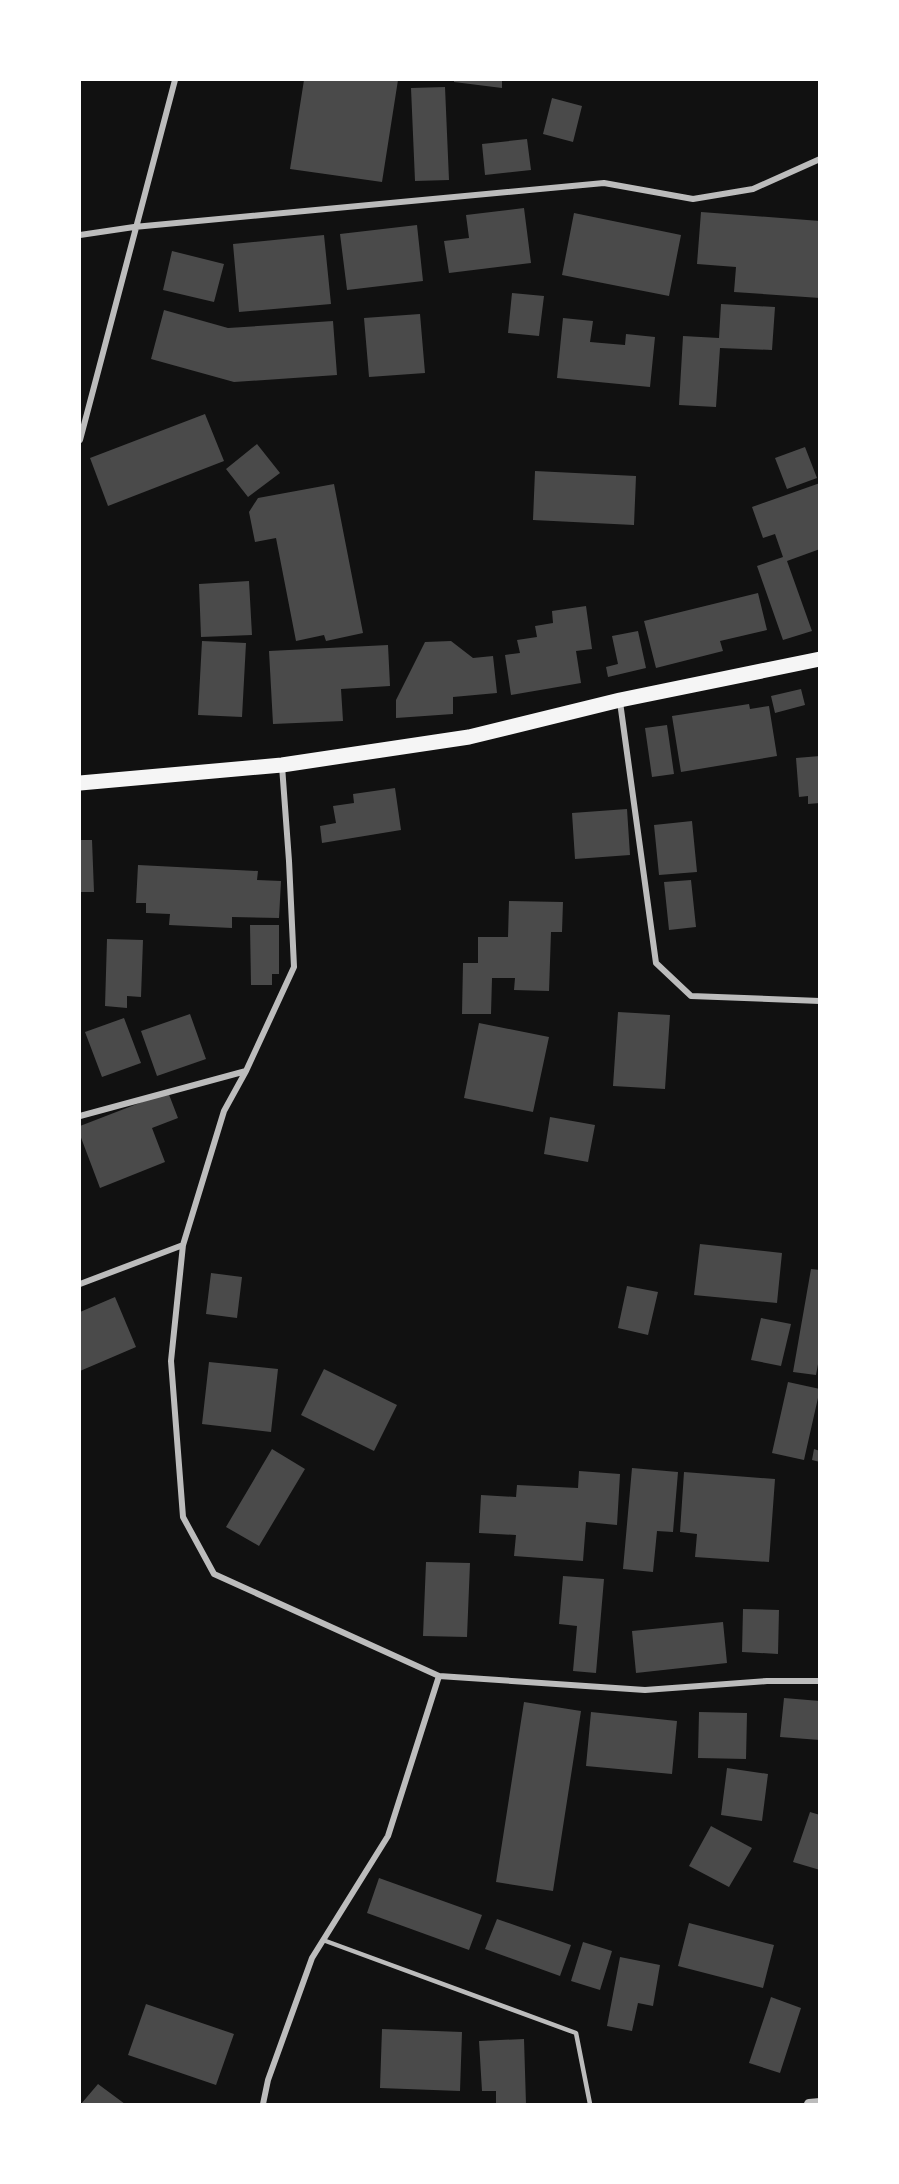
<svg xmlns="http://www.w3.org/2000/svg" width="899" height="2184" font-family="Rubik,sans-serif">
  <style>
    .building { fill: #4a4a4a }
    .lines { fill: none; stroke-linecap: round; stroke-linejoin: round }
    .service { stroke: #bcbcbc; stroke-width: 4.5 }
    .minor { stroke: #bcbcbc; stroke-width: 6 }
    .tertiary { stroke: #bcbcbc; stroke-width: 10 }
    .primary { stroke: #f5f5f5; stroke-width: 15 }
  </style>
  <rect width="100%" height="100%" fill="#111"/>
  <path class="building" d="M 304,80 L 398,80 L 382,182 L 290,169 Z
    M 454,80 L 502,80 L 502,88 L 454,82 Z
    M 445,87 L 449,180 L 415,181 L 411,88 Z
    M 552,98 L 582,106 L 573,142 L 543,134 Z
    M 527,139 L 531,170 L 485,175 L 482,144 Z
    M 524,208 L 531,263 L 449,273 L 444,241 L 469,238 L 466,215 Z
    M 701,212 L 820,221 L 820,298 L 734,292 L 736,267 L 697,264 Z
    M 574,213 L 681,235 L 669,296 L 562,275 Z
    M 417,225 L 423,281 L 347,290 L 340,234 Z
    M 324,235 L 331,304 L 239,312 L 233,244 Z
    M 172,251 L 224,264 L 214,302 L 163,290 Z
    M 512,293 L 544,296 L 539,336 L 508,333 Z
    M 721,304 L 775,307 L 772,350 L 720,348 L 716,407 L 679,405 L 683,336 L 719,338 Z
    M 164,310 L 228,328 L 333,321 L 337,375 L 234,382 L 151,359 Z
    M 420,314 L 425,373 L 369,377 L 364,318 Z
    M 563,318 L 593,321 L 590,342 L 625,345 L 626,334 L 655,337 L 650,387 L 557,378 Z
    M 205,414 L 224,461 L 108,506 L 90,458 Z
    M 257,444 L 280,473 L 248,497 L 226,469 Z
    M 805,447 L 817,478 L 787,489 L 775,458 Z
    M 535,471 L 636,476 L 634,525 L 533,520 Z
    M 820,483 L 820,549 L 787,561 L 812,631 L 783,640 L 757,566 L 783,557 L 775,534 L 763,538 L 752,507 Z
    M 334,484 L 363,633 L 326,641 L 324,635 L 296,641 L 276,538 L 255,542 L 249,512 L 258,498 Z
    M 249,581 L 252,635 L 201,637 L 199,584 Z
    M 758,593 L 767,630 L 720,641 L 723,651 L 656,668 L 644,621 Z
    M 586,606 L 592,649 L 576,651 L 581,683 L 511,695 L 505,655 L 520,653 L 517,640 L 537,637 L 535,626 L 553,623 L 552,611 Z
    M 638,631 L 646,668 L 608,677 L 606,667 L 618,664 L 612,636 Z
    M 202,641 L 246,643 L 242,717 L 198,715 Z
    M 451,641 L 473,658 L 493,656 L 497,693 L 453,697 L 453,714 L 396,718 L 396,700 L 425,642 Z
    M 388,645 L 390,686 L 341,689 L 343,721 L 273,724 L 269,651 Z
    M 801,689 L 805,705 L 775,713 L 771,696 Z
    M 749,704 L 750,709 L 769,706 L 777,756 L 681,772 L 672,716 Z
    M 667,725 L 674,774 L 652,777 L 645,728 Z
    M 820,756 L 820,803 L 808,804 L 808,796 L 799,797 L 796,758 Z
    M 395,788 L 401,830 L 322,843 L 320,826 L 336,823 L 333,806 L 354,803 L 353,794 Z
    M 627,809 L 630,855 L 575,859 L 572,813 Z
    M 692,821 L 697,872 L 659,875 L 654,825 Z
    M 80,840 L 92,840 L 94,892 L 80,892 Z
    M 138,865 L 258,871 L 257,880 L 281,881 L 279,918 L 232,917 L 232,928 L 169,925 L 170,914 L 146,913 L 146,903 L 136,903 Z
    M 691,880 L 696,927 L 669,930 L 664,882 Z
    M 509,901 L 563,902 L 562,932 L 551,932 L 549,991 L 514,990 L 515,978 L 492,978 L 491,1014 L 462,1014 L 463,963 L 478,963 L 478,937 L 508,937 Z
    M 250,925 L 279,925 L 279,974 L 272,974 L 272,985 L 251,985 Z
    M 107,939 L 143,940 L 141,997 L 127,996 L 127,1008 L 105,1006 Z
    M 618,1012 L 670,1015 L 665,1089 L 613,1086 Z
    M 190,1014 L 206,1059 L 157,1076 L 141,1031 Z
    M 124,1018 L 141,1063 L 102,1077 L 85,1032 Z
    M 479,1023 L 549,1037 L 533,1112 L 464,1098 Z
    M 168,1092 L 178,1118 L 152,1128 L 165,1162 L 100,1188 L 80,1135 L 80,1126 Z
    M 550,1117 L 595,1125 L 588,1162 L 544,1154 Z
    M 700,1244 L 782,1253 L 777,1303 L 694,1295 Z
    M 811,1269 L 820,1270 L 820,1353 L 816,1375 L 793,1372 Z
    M 211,1273 L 242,1277 L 237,1318 L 206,1314 Z
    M 627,1286 L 658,1292 L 648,1335 L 618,1328 Z
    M 115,1297 L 136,1347 L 80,1371 L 80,1312 Z
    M 761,1318 L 791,1324 L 781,1366 L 751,1360 Z
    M 209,1362 L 278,1369 L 271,1432 L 202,1424 Z
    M 324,1369 L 397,1405 L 374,1451 L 301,1415 Z
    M 788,1382 L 820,1389 L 804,1460 L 772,1453 Z
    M 272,1449 L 305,1469 L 259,1546 L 226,1527 Z
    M 814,1449 L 820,1451 L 820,1462 L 812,1460 Z
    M 632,1468 L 678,1472 L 673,1532 L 657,1531 L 653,1572 L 623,1569 Z
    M 579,1471 L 620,1474 L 617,1525 L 586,1522 L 583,1561 L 514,1556 L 516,1535 L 479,1533 L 481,1495 L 516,1497 L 517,1485 L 578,1488 Z
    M 684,1472 L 775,1479 L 769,1562 L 695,1557 L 697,1534 L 680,1532 Z
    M 426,1562 L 470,1563 L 467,1637 L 423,1636 Z
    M 563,1576 L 604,1579 L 596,1673 L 573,1671 L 577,1626 L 559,1624 Z
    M 743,1609 L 779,1610 L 778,1654 L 742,1652 Z
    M 723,1622 L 727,1663 L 636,1673 L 632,1631 Z
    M 784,1698 L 820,1701 L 820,1740 L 780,1737 Z
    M 524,1702 L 581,1711 L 553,1891 L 496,1882 Z
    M 591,1712 L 677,1721 L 672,1774 L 586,1766 Z
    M 699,1712 L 747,1713 L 746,1759 L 698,1758 Z
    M 727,1768 L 768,1774 L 762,1821 L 721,1815 Z
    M 810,1812 L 820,1815 L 820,1870 L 793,1862 Z
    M 711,1826 L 752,1848 L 729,1887 L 689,1866 Z
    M 379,1878 L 482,1915 L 469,1950 L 367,1913 Z
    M 497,1919 L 571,1945 L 560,1976 L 485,1949 Z
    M 689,1923 L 774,1945 L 763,1988 L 678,1966 Z
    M 583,1942 L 612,1951 L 600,1990 L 571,1981 Z
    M 620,1957 L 660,1965 L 653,2006 L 638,2003 L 632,2031 L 607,2026 Z
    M 771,1997 L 801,2008 L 780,2073 L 749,2063 Z
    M 146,2004 L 234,2034 L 216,2085 L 128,2055 Z
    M 382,2029 L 462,2032 L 460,2091 L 380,2088 Z
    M 524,2039 L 526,2104 L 496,2104 L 496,2091 L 482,2091 L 479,2041 Z
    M 98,2084 L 125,2104 L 81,2104 Z"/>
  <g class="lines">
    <path class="service" d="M 323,1940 L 576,2033 L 590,2104"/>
    <path class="minor" d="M 80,235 L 134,227 L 604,183 L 693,199 L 753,189 L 820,159
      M 80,440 L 175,80
      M 620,702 L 656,963 L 691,996 L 820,1001
      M 282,766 L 289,861 L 294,967 L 246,1071 L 224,1111 L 183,1245 L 171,1361 L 183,1517 L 214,1574 L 439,1676 L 645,1690 L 767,1681 L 820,1681
      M 80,1116 L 246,1071
      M 80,1284 L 183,1245
      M 263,2104 L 268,2080 L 312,1958 L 388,1836 L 439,1676"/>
    <path class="tertiary" d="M 809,2104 L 820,2103"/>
    <path class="primary" d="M 80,783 L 282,765 L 469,737 L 620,700 L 820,659"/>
  </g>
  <rect width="899" height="2184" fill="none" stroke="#ffffff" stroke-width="162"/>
</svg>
